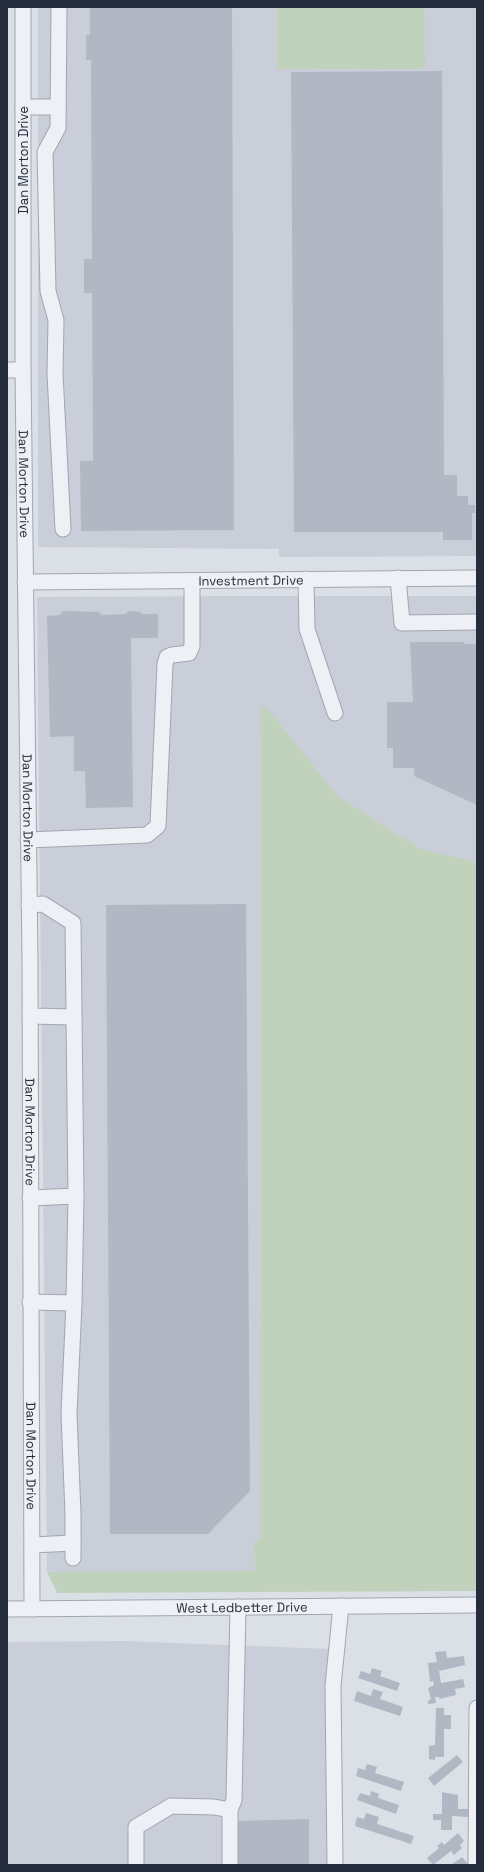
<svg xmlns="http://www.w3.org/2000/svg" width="484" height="1872" font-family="'Space Grotesk',sans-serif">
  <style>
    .built { fill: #c9ced8 }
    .green { fill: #c0d1bc }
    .building { fill: #b2b8c3 }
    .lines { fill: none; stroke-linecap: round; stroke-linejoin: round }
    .minor-casing { stroke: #a1a6b0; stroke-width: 17 }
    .minor { stroke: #eef0f5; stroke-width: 15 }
    .labels { text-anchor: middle; stroke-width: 3; stroke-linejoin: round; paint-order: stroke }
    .street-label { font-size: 13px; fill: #252d3d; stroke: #eaeef4 }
  </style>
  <rect width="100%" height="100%" fill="#dbdfe6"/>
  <path class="built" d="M 38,7 L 477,7 L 477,556 L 279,557 L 279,549 L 38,547 Z
    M 243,596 L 477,596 L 477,862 L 421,849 L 339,797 L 278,721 L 261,705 L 260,1542 L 254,1542 L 255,1572 L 47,1572 L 37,597 Z
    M 124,1641 L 328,1649 L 327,1865 L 7,1865 L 7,1642 Z"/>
  <path class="green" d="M 277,7 L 424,7 L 425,69 L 277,69 Z
    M 261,704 L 278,721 L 339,797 L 421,849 L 477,862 L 477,1591 L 57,1593 L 47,1572 L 255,1571 L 254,1542 L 260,1541 Z"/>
  <path class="building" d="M 90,7 L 232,7 L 234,530 L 81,531 L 80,461 L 93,461 L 92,293 L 84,293 L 84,259 L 92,259 L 91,60 L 86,60 L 86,35 L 90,35 Z
    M 442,71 L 444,475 L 457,475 L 457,496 L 468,496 L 468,505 L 475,505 L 475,513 L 472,513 L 472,540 L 443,540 L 443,532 L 294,532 L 291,72 Z
    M 63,611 L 99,612 L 102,615 L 126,614 L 128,611 L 140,612 L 143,614 L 158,614 L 158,638 L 131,638 L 133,807 L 86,808 L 85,771 L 74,771 L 74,736 L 50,737 L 47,616 L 60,615 Z
    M 410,642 L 464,642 L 464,644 L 477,644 L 477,805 L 414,776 L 414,768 L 393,768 L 393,748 L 387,748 L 387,702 L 413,702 Z
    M 246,904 L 250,1491 L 208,1534 L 110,1534 L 106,905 Z
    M 446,1651 L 447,1658 L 464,1656 L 465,1665 L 439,1671 L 441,1683 L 463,1679 L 465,1687 L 455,1689 L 456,1695 L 439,1699 L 439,1697 L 435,1697 L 436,1703 L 428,1704 L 428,1701 L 431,1699 L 428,1688 L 434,1685 L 433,1681 L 430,1682 L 428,1663 L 437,1662 L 435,1652 Z
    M 372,1668 L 382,1671 L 380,1676 L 400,1683 L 397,1691 L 358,1678 L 361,1671 L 370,1674 Z
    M 373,1689 L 383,1692 L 380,1699 L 403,1707 L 400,1716 L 354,1701 L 357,1691 L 371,1696 Z
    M 436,1708 L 444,1708 L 444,1715 L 451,1715 L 451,1729 L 444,1729 L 444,1757 L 435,1757 L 435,1760 L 429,1759 L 429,1746 L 435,1745 Z
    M 457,1755 L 463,1762 L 434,1786 L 428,1778 Z
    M 367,1764 L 377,1767 L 375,1773 L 404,1782 L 401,1791 L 356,1776 L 358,1768 L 365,1770 Z
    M 371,1791 L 379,1794 L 378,1798 L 399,1805 L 396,1814 L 357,1800 L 360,1793 L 370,1796 Z
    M 442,1792 L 458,1795 L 458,1809 L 468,1809 L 468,1817 L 452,1816 L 452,1830 L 441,1830 L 441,1820 L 433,1820 L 433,1814 L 442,1814 Z
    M 366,1813 L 379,1817 L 377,1824 L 414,1836 L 411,1844 L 355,1826 L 357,1817 L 364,1819 Z
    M 309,1819 L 309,1865 L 236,1865 L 236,1821 Z
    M 458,1833 L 464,1841 L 460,1845 L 462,1848 L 454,1855 L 451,1851 L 433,1865 L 427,1858 L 439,1848 L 437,1846 L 442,1842 L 444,1845 Z
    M 462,1857 L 469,1865 L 451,1865 Z"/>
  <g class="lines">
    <defs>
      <g id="minor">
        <path id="s1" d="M 23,7 L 23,370 L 30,961 L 32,1609"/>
        <path d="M 59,7 L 58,128 L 45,152 L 48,291 L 56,320 L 55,374 L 63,529"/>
        <path d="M 23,107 L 58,107"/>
        <path d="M 7,370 L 23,370"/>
        <path d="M 398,578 L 402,623 L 477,622"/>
        <path d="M 306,579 L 307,629 L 335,713"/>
        <path id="s2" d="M 25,582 L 477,578"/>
        <path d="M 28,840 L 147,835 L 158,826 L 165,664 L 167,657 L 172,655 L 189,653 L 192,646 L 192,581"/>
        <path d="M 29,905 L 43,904 L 73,923 L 76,1196 L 30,1198"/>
        <path d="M 30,1016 L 74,1017"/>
        <path d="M 30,1302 L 74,1303 L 76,1196"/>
        <path d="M 32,1545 L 73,1543"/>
        <path d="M 73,1558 L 73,1514 L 69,1414 L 74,1303"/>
        <path id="s3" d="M 7,1609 L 477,1605"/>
        <path d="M 136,1865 L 136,1827 L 171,1806 L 214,1807 L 230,1810"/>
        <path d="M 230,1865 L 230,1810 L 234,1800 L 238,1607"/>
        <path d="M 335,1865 L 333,1686 L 341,1606"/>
        <path d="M 476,1865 L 477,1708"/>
      </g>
    </defs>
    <use href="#minor" class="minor-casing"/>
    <use href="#minor" class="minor"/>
  </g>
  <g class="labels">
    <g class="street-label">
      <text transform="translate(23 160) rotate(-90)" y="5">Dan Morton Drive</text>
      <text dy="5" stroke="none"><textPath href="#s1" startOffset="477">Dan Morton Drive</textPath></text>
      <text dy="5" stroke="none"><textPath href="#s2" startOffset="226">Investment Drive</textPath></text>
      <text dy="5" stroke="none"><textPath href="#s1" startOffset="801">Dan Morton Drive</textPath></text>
      <text dy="5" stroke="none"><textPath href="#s1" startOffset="1125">Dan Morton Drive</textPath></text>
      <text dy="5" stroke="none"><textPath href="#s1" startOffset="1449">Dan Morton Drive</textPath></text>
      <text dy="5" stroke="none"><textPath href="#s3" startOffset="235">West Ledbetter Drive</textPath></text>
    </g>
  </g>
  <rect width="484" height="1872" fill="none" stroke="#252d3d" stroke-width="16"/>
</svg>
